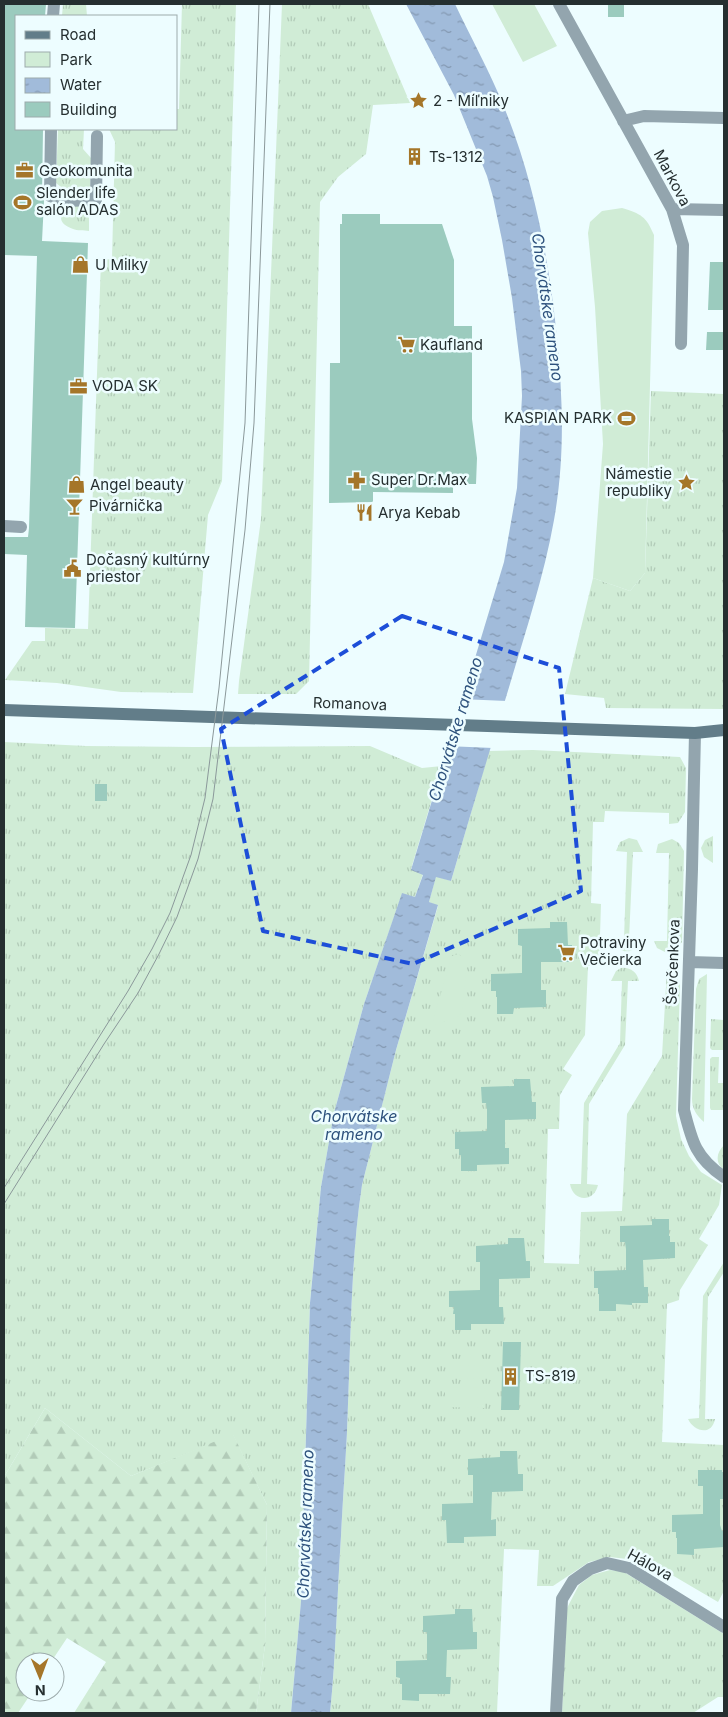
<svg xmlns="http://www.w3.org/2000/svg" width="728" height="1717" font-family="Inter,sans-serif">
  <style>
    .grass { fill: url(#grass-tufts) }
    .forest { fill: url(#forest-firs) }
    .green { fill: #d0ecd6 }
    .water { fill: url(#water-ripples) }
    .pier { fill: #edfdff }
    .building { fill: #9bcbbe }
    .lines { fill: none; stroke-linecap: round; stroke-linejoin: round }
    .street { stroke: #93a5ae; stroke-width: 12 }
    .secondary { stroke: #627d89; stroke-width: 12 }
    .tram { stroke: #8b989a; stroke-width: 1 }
    .marked { fill: none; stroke: #1d4ed8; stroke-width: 4; stroke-dasharray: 10 6; stroke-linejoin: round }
    .labels { text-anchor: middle; stroke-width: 5; stroke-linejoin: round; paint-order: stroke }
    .poi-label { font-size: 15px; fill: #252f30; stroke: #edfdff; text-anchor: start }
    .street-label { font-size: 15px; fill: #252f30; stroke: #edfdff }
    .water-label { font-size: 16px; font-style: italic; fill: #2e527d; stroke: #edfdff }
  </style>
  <defs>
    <pattern id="grass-tufts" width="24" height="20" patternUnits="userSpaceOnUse" patternTransform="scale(1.25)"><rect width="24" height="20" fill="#d0ecd6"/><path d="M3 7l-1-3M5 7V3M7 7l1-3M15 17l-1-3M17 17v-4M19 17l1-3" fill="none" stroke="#b2cbb8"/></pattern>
    <pattern id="forest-firs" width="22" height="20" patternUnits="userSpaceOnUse" patternTransform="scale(1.25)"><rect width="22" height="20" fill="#d0ecd6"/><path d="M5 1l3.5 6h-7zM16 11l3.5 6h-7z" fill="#b2cbb8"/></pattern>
    <pattern id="water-ripples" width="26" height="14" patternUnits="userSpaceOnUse" patternTransform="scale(1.25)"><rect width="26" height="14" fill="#a1bbda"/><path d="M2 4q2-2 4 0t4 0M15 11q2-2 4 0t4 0" fill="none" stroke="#8398b1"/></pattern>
  </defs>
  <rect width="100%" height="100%" fill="#edfdff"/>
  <path class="grass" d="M 63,4 L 86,4 L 87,16 L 62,16 Z
    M 182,4 L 236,4 L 222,481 L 208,515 L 193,693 L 121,692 L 57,683 L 5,680 L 32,641 L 45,641 L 45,628 L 88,629 L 101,260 L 112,259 L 115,142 L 109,129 L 176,129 L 176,109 L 179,109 Z
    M 282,4 L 368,4 L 410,103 L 373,105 L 366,154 L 338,177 L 320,202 L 309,681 L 296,694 L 238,694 L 239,681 L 261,519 Z
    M 58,129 L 84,129 L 83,149 L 91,158 L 90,189 L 86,193 L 66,191 L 56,183 Z
    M 75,206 L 89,206 L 89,231 C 84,230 77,231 73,229 C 54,222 60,211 75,206 Z
    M 651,391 L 724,394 L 723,709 L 606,708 L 604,698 L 565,694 L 593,578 L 630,591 L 645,573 Z
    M 4,742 L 86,746 L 194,747 L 370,746 L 422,768 L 442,766 L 411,869 L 423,874 L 415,897 L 402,894 L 364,1004 L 334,1113 L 321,1187 L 310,1302 L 301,1601 L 291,1713 L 256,1713 L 265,1645 L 267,1505 L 233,1435 L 131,1476 L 45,1408 L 4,1477 Z
    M 533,750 L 680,757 L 686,768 L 685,812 L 678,823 L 669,824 L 669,813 L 605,811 L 604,822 L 593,822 L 591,903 L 601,904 L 599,966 L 588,966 L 585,1035 L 563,1069 L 572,1075 L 560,1095 L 559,1129 L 548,1129 L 544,1263 L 579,1264 L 581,1212 L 622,1211 L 627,1114 L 662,1056 L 667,969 L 674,972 L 680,984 L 676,1116 L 681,1139 L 689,1156 L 701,1172 L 722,1185 L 719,1205 L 699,1239 L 708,1245 L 680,1290 L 679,1300 L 667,1304 L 662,1442 L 724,1445 L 724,1591 L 718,1602 L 638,1555 L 627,1559 L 610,1557 L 589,1562 L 553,1586 L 537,1586 L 539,1550 L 504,1549 L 497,1713 L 330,1713 C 336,1654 337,1595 341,1536 C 343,1492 347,1448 348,1404 C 351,1331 351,1257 362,1185 L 396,1050 L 438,906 L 429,902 L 436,876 L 451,881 L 489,751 Z
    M 713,836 L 713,863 L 704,857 L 701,848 L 705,840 Z
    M 629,838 L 637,840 L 643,852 L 633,852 L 629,939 L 640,939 C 637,952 626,955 616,947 L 613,939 L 624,939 L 627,852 L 616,851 L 620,842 Z
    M 672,839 L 679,843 L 684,851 L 682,942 L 676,949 L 667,953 L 657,948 L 654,941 L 667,941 L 669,853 L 656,853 L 658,844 Z
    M 621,968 C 630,967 637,972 639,981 L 628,981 L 625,1045 L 589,1104 L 587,1184 L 598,1185 C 594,1203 573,1202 570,1184 L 581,1184 L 584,1103 L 620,1043 L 622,981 L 611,981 L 616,971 Z
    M 707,974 L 704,1122 C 697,1116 692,1109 692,1099 L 696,989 L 699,979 Z
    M 711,1019 L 724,1020 L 724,1050 L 712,1050 L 710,1048 Z
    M 712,1057 L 719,1057 L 718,1083 L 724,1083 L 724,1110 L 711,1110 L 710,1108 L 710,1059 Z
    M 724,1145 L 724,1170 C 715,1163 716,1153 724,1145 Z
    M 724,1262 L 724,1272 L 708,1297 L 705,1419 L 715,1419 C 712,1436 694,1432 688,1419 L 699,1418 L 703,1296 Z
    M 610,1570 L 624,1572 L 724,1634 L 724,1697 L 718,1697 L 693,1713 L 562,1713 L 567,1608 L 579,1585 L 592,1575 Z"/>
  <path class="forest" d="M 45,1408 L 131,1476 L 233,1434 L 267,1505 L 265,1645 L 256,1713 L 74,1713 L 106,1662 L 67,1638 L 51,1662 L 25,1662 L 25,1692 L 32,1692 L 18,1713 L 4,1713 L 4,1477 Z"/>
  <path class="green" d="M 492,4 L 534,4 L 557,46 L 523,62 Z
    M 622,208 C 641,214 646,216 654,235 L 645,573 L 630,591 L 593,578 L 603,444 L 595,307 L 588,233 L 590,222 L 602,211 Z
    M 458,954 L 466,959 L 467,963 L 462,1012 L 459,1016 L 436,1025 L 433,1020 L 452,956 Z
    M 457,1365 L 486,1366 L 485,1379 L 456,1378 Z
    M 445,1387 L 485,1388 L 484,1408 L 445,1407 Z"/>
  <path class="water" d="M 406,4 L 455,4 C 471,38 490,72 504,107 C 534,181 549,259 557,338 C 563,401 565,458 554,520 C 544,576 526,630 510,684 C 490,750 470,815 451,881 L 436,877 L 429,902 L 438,905 L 396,1050 L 362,1185 C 351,1257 351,1331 348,1404 C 347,1448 343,1492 341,1536 C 337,1595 336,1654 330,1713 L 291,1713 L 301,1601 L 310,1303 L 321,1187 L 334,1113 L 364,1004 L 402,893 L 415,897 L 423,875 L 411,870 L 504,562 L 517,488 L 522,396 L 521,371 L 512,298 L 502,240 L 493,197 L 487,176 L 454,95 Z"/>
  <path class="pier" d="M 460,699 L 507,701 L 493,748 L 446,746 Z"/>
  <path class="building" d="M 4,4 L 46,4 L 45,16 L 16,16 L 16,129 L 43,129 L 42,196 L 44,201 L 42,241 L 88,243 L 75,628 L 25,627 L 27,555 L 4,554 L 4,537 L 28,537 L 29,528 L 37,256 L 4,255 Z
    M 608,4 L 624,4 L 624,17 L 608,17 Z
    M 342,214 L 380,214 L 380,224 L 442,224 L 454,260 L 454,326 L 472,326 L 472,419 L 477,458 L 476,484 L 453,484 L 453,493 L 373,492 L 373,502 L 329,503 L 330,363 L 340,363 L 340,224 L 342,224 Z
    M 710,262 L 724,262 L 724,310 L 708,310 Z
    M 707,332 L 724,332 L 724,350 L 706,350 Z
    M 95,784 L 107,784 L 107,801 L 95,801 Z
    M 550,922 L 567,922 L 568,945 L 572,945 L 572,962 L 541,962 L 541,990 L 546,990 L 546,1007 L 514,1008 L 513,1014 L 497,1014 L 497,997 L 496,997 L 496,991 L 491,991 L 491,974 L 522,973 L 522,946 L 518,945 L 518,929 L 550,928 Z
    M 514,1079 L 530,1079 L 532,1102 L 536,1102 L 536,1119 L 505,1120 L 505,1148 L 509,1148 L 509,1164 L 477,1165 L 477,1171 L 461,1171 L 461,1155 L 459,1155 L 459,1149 L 455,1149 L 455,1132 L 487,1131 L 487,1109 L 486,1103 L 482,1103 L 481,1087 L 514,1086 Z
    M 652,1219 L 669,1219 L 669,1236 L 670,1236 L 670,1242 L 675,1242 L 675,1258 L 643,1260 L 644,1287 L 648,1287 L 648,1303 L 632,1303 L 632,1305 L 616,1304 L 616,1311 L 599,1311 L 599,1294 L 598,1294 L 598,1288 L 594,1288 L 594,1271 L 626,1270 L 626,1249 L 625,1242 L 620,1242 L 620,1226 L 652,1225 Z
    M 508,1238 L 524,1238 L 526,1261 L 530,1261 L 530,1278 L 499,1279 L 499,1307 L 503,1307 L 504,1324 L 471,1324 L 471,1330 L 455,1330 L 455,1314 L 453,1314 L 454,1307 L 449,1307 L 449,1291 L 480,1290 L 480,1262 L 476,1262 L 476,1246 L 508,1244 Z
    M 503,1342 L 521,1342 L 519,1410 L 501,1410 Z
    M 500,1451 L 517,1451 L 518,1474 L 523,1474 L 523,1491 L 492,1492 L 491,1520 L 496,1519 L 496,1536 L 464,1537 L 464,1543 L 447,1543 L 446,1520 L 442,1520 L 442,1504 L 473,1503 L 473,1475 L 468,1475 L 468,1459 L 500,1457 Z
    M 698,1470 L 722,1470 L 722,1472 L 724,1472 L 724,1499 L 720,1499 L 720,1525 L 722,1531 L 724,1531 L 724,1547 L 694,1549 L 694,1555 L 677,1554 L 677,1538 L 676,1538 L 676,1532 L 672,1532 L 672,1515 L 703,1514 L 703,1486 L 698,1486 Z
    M 455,1609 L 472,1609 L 473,1632 L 477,1632 L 477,1649 L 447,1650 L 446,1677 L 451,1677 L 450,1694 L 419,1694 L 419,1701 L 402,1700 L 402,1684 L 400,1684 L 400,1678 L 396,1677 L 396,1661 L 427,1660 L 427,1632 L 423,1632 L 423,1616 L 455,1614 Z"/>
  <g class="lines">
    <path class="street" d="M 559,4 L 672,209 L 683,245 L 681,344
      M 53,16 L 54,4
      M 623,121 L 644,116 L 724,118
      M 51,129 L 50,196 L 66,201 L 96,200 L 97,136
      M 672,209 L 724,210
      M 4,526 L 21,527
      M 695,733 L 692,869 L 684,1110 C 692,1142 696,1158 724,1177
      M 689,962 L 724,963
      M 556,1713 L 562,1599 L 573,1581 L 590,1569 L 607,1563 L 629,1568 L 724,1627"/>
    <path class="secondary" d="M 4,710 L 695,733 L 724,730"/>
    <path class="tram" d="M 4,1188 L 128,991 L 152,949 L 170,913 L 191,855 L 205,798 L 219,688 L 245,423 L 259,4
      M 4,1204 L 104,1044 L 138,993 L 159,954 L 177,917 L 198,859 L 213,799 L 245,530 L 254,423 L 270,4"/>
  </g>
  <path class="marked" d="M 402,616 L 559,668 L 581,891 L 413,964 L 263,931 L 221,729 Z"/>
  <defs>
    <symbol id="sight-bare" viewBox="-9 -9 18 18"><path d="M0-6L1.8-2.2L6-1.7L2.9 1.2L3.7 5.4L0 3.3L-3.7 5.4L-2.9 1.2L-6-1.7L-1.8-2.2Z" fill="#a57629" stroke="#edfdff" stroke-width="2.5" paint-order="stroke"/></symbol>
    <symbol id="building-bare" viewBox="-9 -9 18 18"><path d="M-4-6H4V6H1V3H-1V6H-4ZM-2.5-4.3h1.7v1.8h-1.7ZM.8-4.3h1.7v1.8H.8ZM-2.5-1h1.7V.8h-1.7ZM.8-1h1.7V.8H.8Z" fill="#a57629" stroke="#edfdff" stroke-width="2.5" paint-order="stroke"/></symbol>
    <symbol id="office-bare" viewBox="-9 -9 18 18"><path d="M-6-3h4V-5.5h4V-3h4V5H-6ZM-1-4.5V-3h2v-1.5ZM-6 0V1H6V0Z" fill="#a57629" stroke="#edfdff" stroke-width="2.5" paint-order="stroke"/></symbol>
    <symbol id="stadium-bare" viewBox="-9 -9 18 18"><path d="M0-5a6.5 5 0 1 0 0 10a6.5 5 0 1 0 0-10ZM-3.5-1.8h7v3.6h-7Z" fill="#a57629" stroke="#edfdff" stroke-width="2.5" paint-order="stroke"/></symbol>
    <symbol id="shop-bare" viewBox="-9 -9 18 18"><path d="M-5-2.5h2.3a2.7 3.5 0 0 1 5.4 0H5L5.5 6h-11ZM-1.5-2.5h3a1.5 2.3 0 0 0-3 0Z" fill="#a57629" stroke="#edfdff" stroke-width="2.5" paint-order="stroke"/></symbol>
    <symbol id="supermarket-bare" viewBox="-9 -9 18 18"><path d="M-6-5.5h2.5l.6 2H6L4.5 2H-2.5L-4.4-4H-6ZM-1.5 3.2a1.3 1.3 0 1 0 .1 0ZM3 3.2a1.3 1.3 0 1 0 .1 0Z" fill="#a57629" stroke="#edfdff" stroke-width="2.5" paint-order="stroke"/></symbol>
    <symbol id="pharmacy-bare" viewBox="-9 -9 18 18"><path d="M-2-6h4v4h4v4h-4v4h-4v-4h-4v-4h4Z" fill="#a57629" stroke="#edfdff" stroke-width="2.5" paint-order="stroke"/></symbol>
    <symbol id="bar-bare" viewBox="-9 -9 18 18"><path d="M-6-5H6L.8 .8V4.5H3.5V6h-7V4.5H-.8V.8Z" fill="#a57629" stroke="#edfdff" stroke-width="2.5" paint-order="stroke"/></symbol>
    <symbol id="restaurant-bare" viewBox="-9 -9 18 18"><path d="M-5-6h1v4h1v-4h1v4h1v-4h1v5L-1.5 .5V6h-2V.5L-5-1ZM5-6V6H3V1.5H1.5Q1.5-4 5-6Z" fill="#a57629" stroke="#edfdff" stroke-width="2.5" paint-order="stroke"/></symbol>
    <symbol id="civic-bare" viewBox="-9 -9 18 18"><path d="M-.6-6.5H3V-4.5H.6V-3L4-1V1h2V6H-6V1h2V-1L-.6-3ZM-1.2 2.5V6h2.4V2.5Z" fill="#a57629" stroke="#edfdff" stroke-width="2.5" paint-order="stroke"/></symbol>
  </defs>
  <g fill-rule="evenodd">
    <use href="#sight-bare" x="406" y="88" width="25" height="25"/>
    <use href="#building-bare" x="402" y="144" width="25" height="25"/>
    <use href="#office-bare" x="12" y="158" width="25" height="25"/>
    <use href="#stadium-bare" x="10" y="190" width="25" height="25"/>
    <use href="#shop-bare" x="68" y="252" width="25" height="25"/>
    <use href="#supermarket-bare" x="394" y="332" width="25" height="25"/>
    <use href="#office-bare" x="66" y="374" width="25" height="25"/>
    <use href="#stadium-bare" x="614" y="406" width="25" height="25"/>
    <use href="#pharmacy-bare" x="344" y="468" width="25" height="25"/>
    <use href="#sight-bare" x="674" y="470" width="25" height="25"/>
    <use href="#shop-bare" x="64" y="472" width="25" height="25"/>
    <use href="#bar-bare" x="62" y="494" width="25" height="25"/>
    <use href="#restaurant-bare" x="352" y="500" width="25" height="25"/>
    <use href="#civic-bare" x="60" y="556" width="25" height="25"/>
    <use href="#supermarket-bare" x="554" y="940" width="25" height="25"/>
    <use href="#building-bare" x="498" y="1364" width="25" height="25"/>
  </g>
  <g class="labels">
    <g class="poi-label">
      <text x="433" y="106">2 - Míľniky</text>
      <text x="429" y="162">Ts-1312</text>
      <text x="39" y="176">Geokomunita</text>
      <text x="36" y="198">Slender life<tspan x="36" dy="17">salón ADAS</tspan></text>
      <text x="95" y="270">U Milky</text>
      <text x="420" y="350">Kaufland</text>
      <text x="92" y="391">VODA SK</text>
      <text x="612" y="423" text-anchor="end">KASPIAN PARK</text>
      <text x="672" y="479" text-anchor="end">Námestie<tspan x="672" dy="17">republiky</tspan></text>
      <text x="371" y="485">Super Dr.Max</text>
      <text x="90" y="490">Angel beauty</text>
      <text x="89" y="511">Pivárnička</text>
      <text x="378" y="518">Arya Kebab</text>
      <text x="86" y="565">Dočasný kultúrny<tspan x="86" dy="17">priestor</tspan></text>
      <text x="580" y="948">Potraviny<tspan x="580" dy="17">Večierka</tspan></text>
      <text x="525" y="1381">TS-819</text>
    </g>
    <g class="street-label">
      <text transform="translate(672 178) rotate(62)" y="5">Markova</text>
      <text transform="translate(350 704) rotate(2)" y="5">Romanova</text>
      <text transform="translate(673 962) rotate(-88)" y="5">Ševčenkova</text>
      <text transform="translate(650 1565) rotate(29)" y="5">Hálova</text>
    </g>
    <g class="water-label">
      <text transform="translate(548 307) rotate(82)" y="6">Chorvátske rameno</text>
      <text transform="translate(455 729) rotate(-73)" y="6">Chorvátske rameno</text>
      <text x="354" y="1122">Chorvátske<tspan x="354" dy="18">rameno</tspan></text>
      <text transform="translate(305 1524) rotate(-88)" y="6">Chorvátske rameno</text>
    </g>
  </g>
  <rect width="728" height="1717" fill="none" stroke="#252f30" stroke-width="10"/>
  <rect x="15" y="15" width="162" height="115" fill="#edfdff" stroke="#9dabac"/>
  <rect x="25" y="31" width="25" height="8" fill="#627d89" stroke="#9dabac"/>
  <text x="60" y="40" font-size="15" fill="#252f30">Road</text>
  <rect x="25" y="52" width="25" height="15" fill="#d0ecd6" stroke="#9dabac"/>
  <text x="60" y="65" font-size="15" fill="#252f30">Park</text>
  <rect x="25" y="78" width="25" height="15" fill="url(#water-ripples)" stroke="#9dabac"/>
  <text x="60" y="90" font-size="15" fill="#252f30">Water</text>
  <rect x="25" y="102" width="25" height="15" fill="#9bcbbe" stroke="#9dabac"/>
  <text x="60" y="115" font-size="15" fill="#252f30">Building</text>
  <g transform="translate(40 1677) rotate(179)"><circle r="24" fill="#edfdff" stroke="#9dabac"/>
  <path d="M0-4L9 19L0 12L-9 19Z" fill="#a57629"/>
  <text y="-8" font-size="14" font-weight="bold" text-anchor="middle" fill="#252f30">N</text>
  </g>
</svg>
